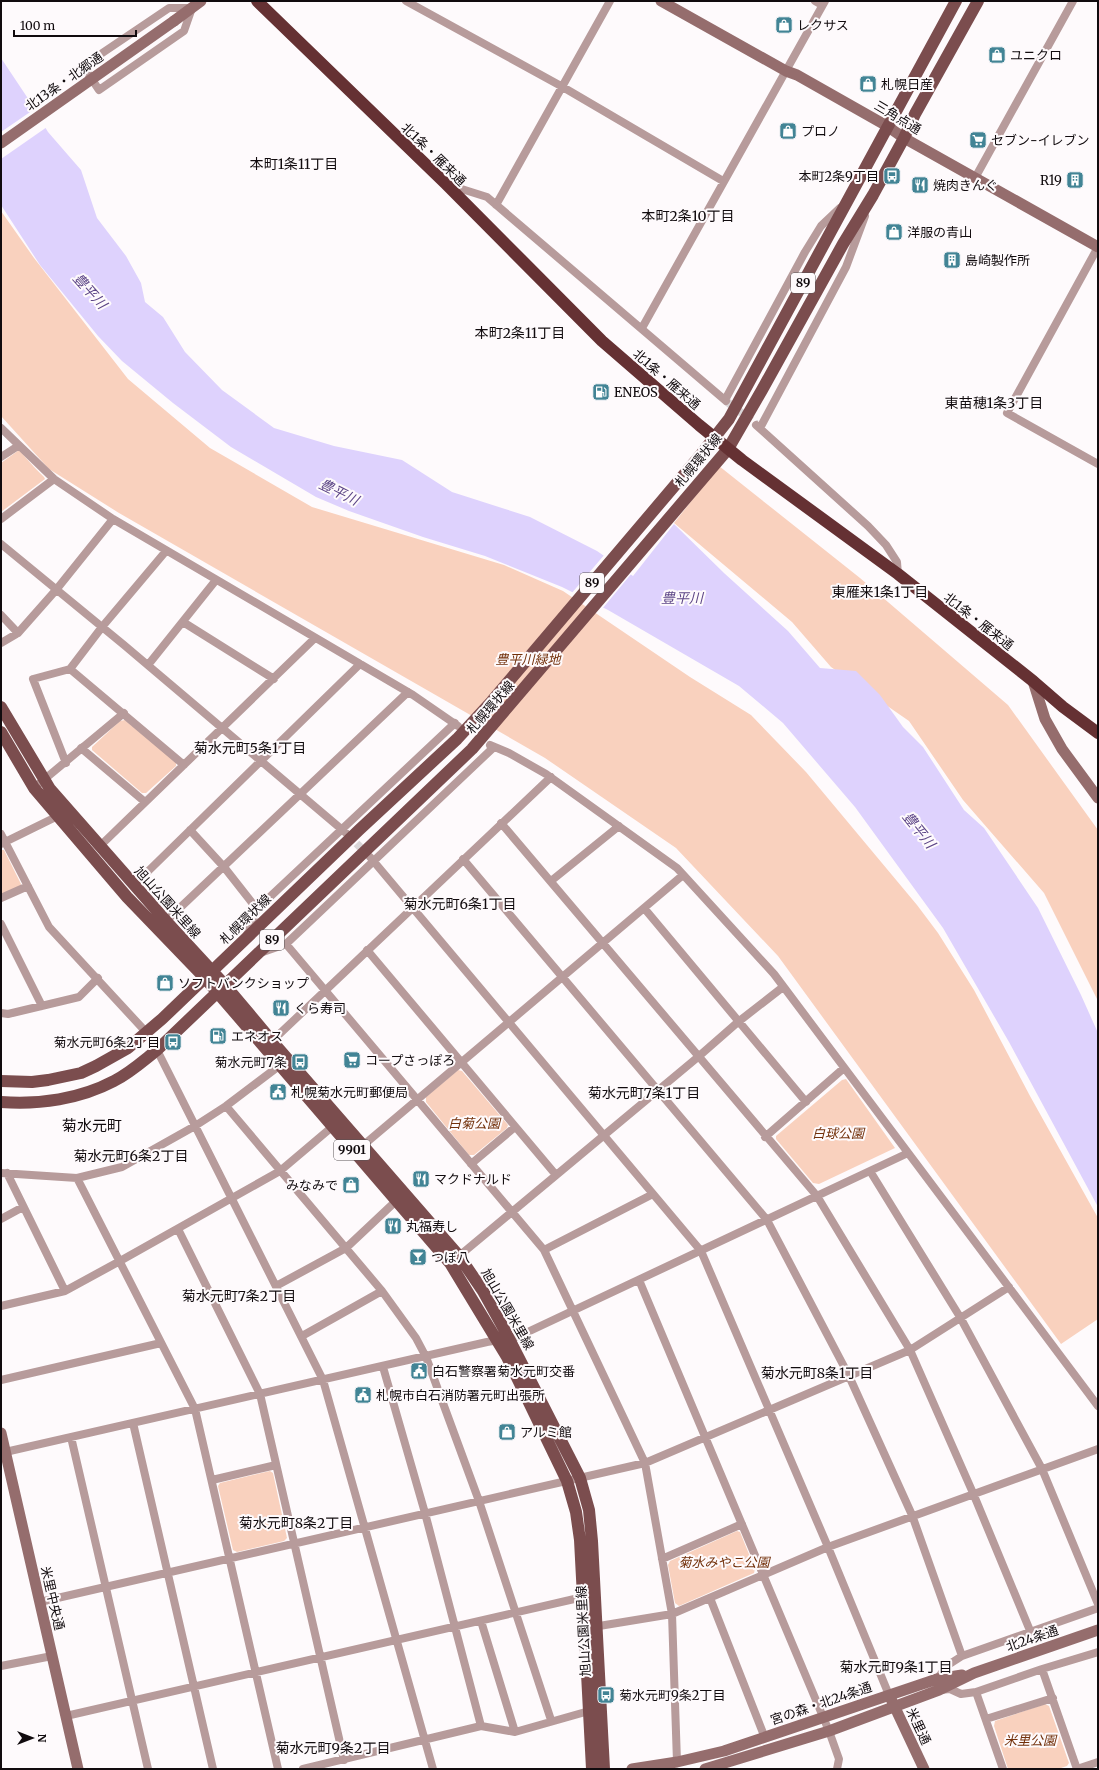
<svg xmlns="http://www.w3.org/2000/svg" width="1099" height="1770" font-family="Merriweather,'Noto Sans JP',serif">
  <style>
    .green { fill: #f9d1be }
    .water { fill: #ded2fd }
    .pier { fill: #fefafc }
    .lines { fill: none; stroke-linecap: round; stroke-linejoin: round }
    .street-tunnel { stroke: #dad6d8; stroke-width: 8; stroke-dasharray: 8 4; stroke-linecap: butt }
    .street { stroke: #b79b9b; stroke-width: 8 }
    .secondary { stroke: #956d6d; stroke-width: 11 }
    .primary { stroke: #7b4d4e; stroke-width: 12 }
    .highway { stroke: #653133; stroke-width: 12 }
    .secondary-bridge { stroke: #956d6d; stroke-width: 11 }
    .labels { text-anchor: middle; stroke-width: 4; stroke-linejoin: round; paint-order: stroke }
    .shield { fill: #fefafc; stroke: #585355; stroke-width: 1 }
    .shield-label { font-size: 12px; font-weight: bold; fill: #110b0e }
    .poi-label { font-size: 13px; fill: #110b0e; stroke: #fefafc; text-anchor: start }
    .street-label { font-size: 13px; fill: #110b0e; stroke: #fefafc }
    .park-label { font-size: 13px; font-style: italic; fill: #72300a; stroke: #fefafc }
    .neighbourhood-label { font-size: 14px; fill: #110b0e; stroke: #fefafc }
    .water-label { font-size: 14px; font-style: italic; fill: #5d4687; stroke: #fefafc }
    .quarter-label { font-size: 15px; fill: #110b0e; stroke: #fefafc }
  </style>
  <rect width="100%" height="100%" fill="#fefafc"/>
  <path class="green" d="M 1,211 L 34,258 L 128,379 L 210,448 L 312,507 L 504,565 L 563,591 L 690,677 L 751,715 L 806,772 L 917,905 L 938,933 L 974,990 L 1030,1096 L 1098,1218 L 1098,1319 L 1061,1344 L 778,956 L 676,848 L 545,758 L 119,513 L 49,469 L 1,416 Z
    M 19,450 L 34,467 L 44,477 L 45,479 L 1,512 L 1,463 Z
    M 719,466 L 860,578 L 1008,705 L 1098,830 L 1098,1001 L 1044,893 L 963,800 L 909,721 L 831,667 L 792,622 L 674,523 Z
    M 125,720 L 176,762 L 176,766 L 146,793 L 142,793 L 92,750 L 92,747 L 120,721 Z
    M 1,850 L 4,850 L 21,884 L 20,887 L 1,895 Z
    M 458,1070 L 462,1071 L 508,1125 L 507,1128 L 474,1155 L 469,1155 L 426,1102 L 426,1097 Z
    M 846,1079 L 895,1148 L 819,1184 L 813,1183 L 776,1139 L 776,1136 L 842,1080 Z
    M 270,1471 L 273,1473 L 287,1538 L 284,1541 L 237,1552 L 233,1550 L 218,1486 L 220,1483 Z
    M 737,1531 L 740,1532 L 755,1569 L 754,1573 L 679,1606 L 675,1603 L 668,1565 L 670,1561 Z
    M 1045,1704 L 1049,1706 L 1069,1763 L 1067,1766 L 1058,1769 L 1008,1769 L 994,1726 L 995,1721 Z"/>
  <path class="water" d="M 1,58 L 27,97 L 48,132 L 81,170 L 97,218 L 126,256 L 141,283 L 145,302 L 163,317 L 185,352 L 222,390 L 274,428 L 334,446 L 402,460 L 452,492 L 530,517 L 597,551 L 633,576 L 674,524 L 724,573 L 788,631 L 820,668 L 856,671 L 880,695 L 903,727 L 923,747 L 964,810 L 984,828 L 1038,908 L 1081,995 L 1098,1033 L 1098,1207 L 1009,1042 L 943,928 L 855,807 L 783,723 L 739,686 L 608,610 L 562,587 L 485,556 L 423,537 L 349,511 L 316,497 L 231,447 L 173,403 L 122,361 L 98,336 L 40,265 L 1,205 Z"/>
  <path class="pier" d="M 36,108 L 47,127 L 1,159 L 1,132 Z
    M 605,554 L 632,573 L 602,609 L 571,594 Z"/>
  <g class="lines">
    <path class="street-tunnel" d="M 726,401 L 756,424
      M 348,835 L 368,855"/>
    <path class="street" d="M 406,1 L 561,86 L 723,181
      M 815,1 L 822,5
      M 169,8 L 192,8 L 184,31 L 99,90 L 83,66 Z
      M 975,178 L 1073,1
      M 449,185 L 487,197 L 726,401
      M 496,205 L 610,1
      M 1098,247 L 1007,413 L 1098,464
      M 642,328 L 825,1
      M 725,400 L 805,252 L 821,226 L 840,208
      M 756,425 L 868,526 L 886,545 L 897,562 L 898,574
      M 1,428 L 54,479 L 113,519 L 413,695 L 458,726
      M 760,428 L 846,267 L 865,216
      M 1,457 L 18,446
      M 1,519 L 54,479
      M 1,544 L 124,645 L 346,833
      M 166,551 L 102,627 L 70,669 L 184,765
      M 1,615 L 18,633
      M 183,622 L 274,679
      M 1,643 L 18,633 L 56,590 L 113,519
      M 148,665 L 216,580
      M 490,745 L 509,753 L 546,774 L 677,868 L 774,974 L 1098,1406
      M 81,748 L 145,802
      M 66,763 L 33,679 L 70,669
      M 34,788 L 124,713
      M 501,823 L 817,1196 L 910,1350 L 973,1493 L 1031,1633
      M 190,830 L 224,867 L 257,909
      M 1,834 L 49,927 L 146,1032
      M 1,844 L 62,814
      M 100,846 L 315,638
      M 370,857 L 701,1251 L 828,1547 L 889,1695
      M 463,859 L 767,1220 L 849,1376 L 912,1515 L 962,1656
      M 551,881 L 619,826
      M 134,885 L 360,664
      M 1,898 L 28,886
      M 644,908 L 806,1102
      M 166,921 L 408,692
      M 1,924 L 42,1006
      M 246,937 L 257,909 L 455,723
      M 286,944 L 544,1250 L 645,1463 L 672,1614 L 677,1762
      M 367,950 L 556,1175
      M 263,952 L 286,944 L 494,747
      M 1,1013 L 8,1014 L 79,997 L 98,978
      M 272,1041 L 551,777
      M 157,1050 L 323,1380 L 433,1769
      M 226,1106 L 382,1291 L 416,1338 L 426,1357 L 479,1501 L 551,1720
      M 765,1137 L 844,1068
      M 360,1148 L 683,875
      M 471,1164 L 515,1127
      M 870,1171 L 960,1317 L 1042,1469 L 1098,1604
      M 1,1173 L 77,1178 L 122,1167 L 195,1126 L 226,1106 L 279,1066
      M 7,1173 L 65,1291
      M 77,1178 L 195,1409 L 278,1769
      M 1,1219 L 23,1207
      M 178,1229 L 260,1394 L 344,1760
      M 544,1250 L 653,1194
      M 459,1256 L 698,1057 L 738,1022 L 783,987
      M 639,1280 L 829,1731 L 839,1759 L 837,1769
      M 276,1286 L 346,1248 L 396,1201
      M 1,1306 L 65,1291 L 120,1261 L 280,1171 L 332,1127
      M 302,1336 L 382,1291
      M 383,1367 L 425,1513 L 481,1726
      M 1,1380 L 161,1343
      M 133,1423 L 213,1769
      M 71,1437 L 148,1769
      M 1,1453 L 487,1342 L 517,1337 L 908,1153
      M 212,1480 L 276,1465
      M 662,1559 L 742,1524
      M 710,1598 L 765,1738
      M 40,1602 L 645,1463 L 910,1350 L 1009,1287
      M 481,1621 L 515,1732
      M 593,1627 L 672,1614 L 828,1547 L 1098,1449
      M 1,1666 L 52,1656
      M 1042,1669 L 1077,1769
      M 937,1679 L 948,1665 L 962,1656 L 1098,1608
      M 940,1690 L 950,1689 L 961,1694 L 976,1692 L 1042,1669 L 1098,1652
      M 976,1692 L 1003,1769
      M 66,1716 L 583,1597
      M 986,1719 L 1053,1698
      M 303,1769 L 481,1726 L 515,1732 L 589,1711
      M 1077,1769 L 1098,1762"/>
    <path class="secondary" d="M 661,1 L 786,71 L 797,75 L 887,126 L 904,138 L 1098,247
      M 174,21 L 201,1
      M 1033,681 L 1045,719 L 1062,749 L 1098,798
      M 1,1433 L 78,1769
      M 891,1699 L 924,1769
      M 632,1769 L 677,1762 L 724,1751 L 937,1679 L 962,1675
      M 705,1769 L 829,1731 L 939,1690 L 974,1673 L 1098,1630"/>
    <path class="primary" d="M 1,707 L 50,789 L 166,921 L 225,985 L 272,1041 L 459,1256 L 483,1291 L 503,1327 L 580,1478 L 589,1510 L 592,1541 L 604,1769
      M 1,732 L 34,788 L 127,897 L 205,978 L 450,1263 L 507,1357 L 567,1481 L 576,1512 L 580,1540 L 592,1769
      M 1,1081 L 32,1082 L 48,1080 L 81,1073 L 96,1066 L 128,1048 L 162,1019 L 359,830 L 457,739 L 492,701 L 699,457 L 729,419 L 956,1
      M 1,1102 C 39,1105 80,1099 114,1081 C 130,1073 143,1061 157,1050 L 472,749 L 728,449 L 762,390 L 843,244 L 873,195 L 904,138 L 915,114 L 978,1"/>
    <path class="highway" d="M 257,1 L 445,183 L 602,341 L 699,425 L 742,460 L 898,574 L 1033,681 L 1063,707 L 1098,733"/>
    <path class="secondary-bridge" d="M 1,143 L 174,21"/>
  </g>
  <defs>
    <symbol id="shop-square" viewBox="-11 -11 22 22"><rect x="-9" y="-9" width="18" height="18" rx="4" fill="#428495" stroke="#fefafc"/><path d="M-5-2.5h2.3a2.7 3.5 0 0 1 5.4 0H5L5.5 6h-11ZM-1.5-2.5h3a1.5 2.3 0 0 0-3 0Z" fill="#fff"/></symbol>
    <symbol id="supermarket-square" viewBox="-11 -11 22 22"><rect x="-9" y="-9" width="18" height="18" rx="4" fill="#428495" stroke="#fefafc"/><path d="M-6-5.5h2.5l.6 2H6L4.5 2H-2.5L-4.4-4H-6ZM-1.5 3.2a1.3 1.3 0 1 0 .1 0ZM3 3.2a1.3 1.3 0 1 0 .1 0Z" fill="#fff"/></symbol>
    <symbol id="bus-square" viewBox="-11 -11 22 22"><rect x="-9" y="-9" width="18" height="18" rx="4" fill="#428495" stroke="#fefafc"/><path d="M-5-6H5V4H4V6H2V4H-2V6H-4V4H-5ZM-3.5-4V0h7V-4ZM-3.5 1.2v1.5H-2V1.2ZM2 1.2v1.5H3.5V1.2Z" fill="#fff"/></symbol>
    <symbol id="building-square" viewBox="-11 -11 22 22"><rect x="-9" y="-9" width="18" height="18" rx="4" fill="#428495" stroke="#fefafc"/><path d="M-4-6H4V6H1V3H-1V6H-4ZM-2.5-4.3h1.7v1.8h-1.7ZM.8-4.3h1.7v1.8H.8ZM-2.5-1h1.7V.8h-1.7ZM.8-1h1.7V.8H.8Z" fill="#fff"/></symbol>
    <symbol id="restaurant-square" viewBox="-11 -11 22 22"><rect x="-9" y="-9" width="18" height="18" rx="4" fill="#428495" stroke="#fefafc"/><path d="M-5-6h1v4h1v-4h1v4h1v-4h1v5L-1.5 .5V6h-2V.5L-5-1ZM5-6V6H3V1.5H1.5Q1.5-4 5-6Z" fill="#fff"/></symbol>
    <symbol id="fuel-square" viewBox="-11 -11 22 22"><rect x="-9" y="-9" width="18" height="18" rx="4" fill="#428495" stroke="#fefafc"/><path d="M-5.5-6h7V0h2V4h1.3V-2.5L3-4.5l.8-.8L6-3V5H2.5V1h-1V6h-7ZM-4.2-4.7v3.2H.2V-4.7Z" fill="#fff"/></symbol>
    <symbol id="civic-square" viewBox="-11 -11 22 22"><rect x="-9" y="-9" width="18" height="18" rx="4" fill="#428495" stroke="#fefafc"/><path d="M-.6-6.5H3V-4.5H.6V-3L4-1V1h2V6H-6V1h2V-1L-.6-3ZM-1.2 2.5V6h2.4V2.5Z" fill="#fff"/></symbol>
    <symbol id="bar-square" viewBox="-11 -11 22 22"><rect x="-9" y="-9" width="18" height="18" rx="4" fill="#428495" stroke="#fefafc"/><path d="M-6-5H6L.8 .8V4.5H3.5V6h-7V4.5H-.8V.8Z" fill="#fff"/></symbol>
  </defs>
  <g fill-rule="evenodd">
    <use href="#shop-square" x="774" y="15" width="20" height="20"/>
    <use href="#shop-square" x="987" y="45" width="20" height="20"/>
    <use href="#shop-square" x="858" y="74" width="20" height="20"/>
    <use href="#shop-square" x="778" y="121" width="20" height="20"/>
    <use href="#supermarket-square" x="968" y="130" width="20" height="20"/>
    <use href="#bus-square" x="882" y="166" width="20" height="20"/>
    <use href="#building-square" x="1065" y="170" width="20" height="20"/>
    <use href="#restaurant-square" x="910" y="175" width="20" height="20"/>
    <use href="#shop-square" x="884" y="222" width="20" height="20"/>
    <use href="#building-square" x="942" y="250" width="20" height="20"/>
    <use href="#fuel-square" x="591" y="382" width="20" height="20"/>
    <use href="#shop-square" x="155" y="973" width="20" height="20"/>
    <use href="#restaurant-square" x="271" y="998" width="20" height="20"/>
    <use href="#fuel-square" x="208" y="1026" width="20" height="20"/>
    <use href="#bus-square" x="163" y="1032" width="20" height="20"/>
    <use href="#supermarket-square" x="342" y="1050" width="20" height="20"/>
    <use href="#bus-square" x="290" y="1052" width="20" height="20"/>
    <use href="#civic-square" x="268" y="1082" width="20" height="20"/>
    <use href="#restaurant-square" x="411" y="1169" width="20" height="20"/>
    <use href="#shop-square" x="341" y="1175" width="20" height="20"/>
    <use href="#restaurant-square" x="383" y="1216" width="20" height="20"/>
    <use href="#bar-square" x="408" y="1247" width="20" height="20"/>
    <use href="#civic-square" x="409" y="1361" width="20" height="20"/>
    <use href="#civic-square" x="353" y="1385" width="20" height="20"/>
    <use href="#shop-square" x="497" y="1422" width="20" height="20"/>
    <use href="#bus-square" x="596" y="1685" width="20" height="20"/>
  </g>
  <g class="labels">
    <g class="shield">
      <rect x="791" y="273" width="24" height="20" rx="3"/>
      <rect x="580" y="573" width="24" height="20" rx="3"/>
      <rect x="260" y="930" width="24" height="20" rx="3"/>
      <rect x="334" y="1140" width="36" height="20" rx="3"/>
    </g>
    <g class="shield-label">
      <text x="803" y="287">89</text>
      <text x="592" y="587">89</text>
      <text x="272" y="944">89</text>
      <text x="352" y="1154">9901</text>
    </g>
    <g class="poi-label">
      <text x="797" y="30">レクサス</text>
      <text x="1010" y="60">ユニクロ</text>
      <text x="881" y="89">札幌日産</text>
      <text x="801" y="136">プロノ</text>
      <text x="991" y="145">セブン-イレブン</text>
      <text x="879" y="181" text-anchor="end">本町2条9丁目</text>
      <text x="1062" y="185" text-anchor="end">R19</text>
      <text x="933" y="190">焼肉きんぐ</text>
      <text x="907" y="237">洋服の青山</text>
      <text x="965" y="265">島崎製作所</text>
      <text x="614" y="397">ENEOS</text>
      <text x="178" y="988">ソフトバンクショップ</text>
      <text x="294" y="1013">くら寿司</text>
      <text x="231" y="1041">エネオス</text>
      <text x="160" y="1047" text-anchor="end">菊水元町6条2丁目</text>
      <text x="365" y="1065">コープさっぽろ</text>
      <text x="287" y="1067" text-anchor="end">菊水元町7条</text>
      <text x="291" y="1097">札幌菊水元町郵便局</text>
      <text x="434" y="1184">マクドナルド</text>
      <text x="338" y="1190" text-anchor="end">みなみで</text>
      <text x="406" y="1231">丸福寿し</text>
      <text x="431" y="1262">つぼ八</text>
      <text x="432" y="1376">白石警察署菊水元町交番</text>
      <text x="376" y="1400">札幌市白石消防署元町出張所</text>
      <text x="520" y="1437">アルミ館</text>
      <text x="619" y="1700">菊水元町9条2丁目</text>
    </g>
    <g class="street-label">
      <text transform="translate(64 81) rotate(-35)" y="5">北13条・北郷通</text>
      <text transform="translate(898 117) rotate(31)" y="5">三角点通</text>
      <text transform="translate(434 154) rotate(44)" y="5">北1条・雁来通</text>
      <text transform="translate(667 379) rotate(41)" y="5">北1条・雁来通</text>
      <text transform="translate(698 460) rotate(-50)" y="5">札幌環状線</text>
      <text transform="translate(979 621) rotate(38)" y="5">北1条・雁来通</text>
      <text transform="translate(490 707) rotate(-49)" y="5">札幌環状線</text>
      <text transform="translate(168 902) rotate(48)" y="5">旭山公園米里線</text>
      <text transform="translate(245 919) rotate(-44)" y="5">札幌環状線</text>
      <text transform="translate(508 1309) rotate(60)" y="5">旭山公園米里線</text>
      <text transform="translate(53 1598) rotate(77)" y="5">米里中央通</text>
      <text transform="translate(583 1631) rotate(-93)" y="5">旭山公園米里線</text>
      <text transform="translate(1032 1638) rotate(-19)" y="5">北24条通</text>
      <text transform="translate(821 1703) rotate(-19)" y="5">宮の森・北24条通</text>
      <text transform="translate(919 1726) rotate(65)" y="5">米里通</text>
    </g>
    <g class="park-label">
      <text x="528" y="664">豊平川緑地</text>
      <text x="474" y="1128">白菊公園</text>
      <text x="838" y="1138">白球公園</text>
      <text x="724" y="1567">菊水みやこ公園</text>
      <text x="1030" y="1745">米里公園</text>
    </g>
    <g class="neighbourhood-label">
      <text x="294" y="169">本町1条11丁目</text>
      <text x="688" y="221">本町2条10丁目</text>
      <text x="520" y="338">本町2条11丁目</text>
      <text x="994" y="408">東苗穂1条3丁目</text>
      <text x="880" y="597">東雁来1条1丁目</text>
      <text x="250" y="753">菊水元町5条1丁目</text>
      <text x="460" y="909">菊水元町6条1丁目</text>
      <text x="644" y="1098">菊水元町7条1丁目</text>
      <text x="131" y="1161">菊水元町6条2丁目</text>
      <text x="239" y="1301">菊水元町7条2丁目</text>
      <text x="817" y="1378">菊水元町8条1丁目</text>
      <text x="296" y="1528">菊水元町8条2丁目</text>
      <text x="896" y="1672">菊水元町9条1丁目</text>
      <text x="333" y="1753">菊水元町9条2丁目</text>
    </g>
    <g class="water-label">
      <text transform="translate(90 291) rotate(48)" y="5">豊平川</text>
      <text transform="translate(339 492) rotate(26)" y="5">豊平川</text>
      <text x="682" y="603">豊平川</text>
      <text transform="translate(919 830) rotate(51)" y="5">豊平川</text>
    </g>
    <g class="quarter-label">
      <text x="92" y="1131">菊水元町</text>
    </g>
  </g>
  <rect width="1099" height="1770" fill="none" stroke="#110b0e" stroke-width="4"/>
  <g transform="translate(32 1738) rotate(90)" stroke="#fefafc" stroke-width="3" paint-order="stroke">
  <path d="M0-3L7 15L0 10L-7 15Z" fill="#110b0e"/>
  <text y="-6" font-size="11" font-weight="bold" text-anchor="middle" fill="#110b0e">N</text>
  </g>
  <path d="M14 30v6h122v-6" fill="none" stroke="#110b0e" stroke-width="2"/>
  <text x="20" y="30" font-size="12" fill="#110b0e" stroke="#fefafc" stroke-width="3" paint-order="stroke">100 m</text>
</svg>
